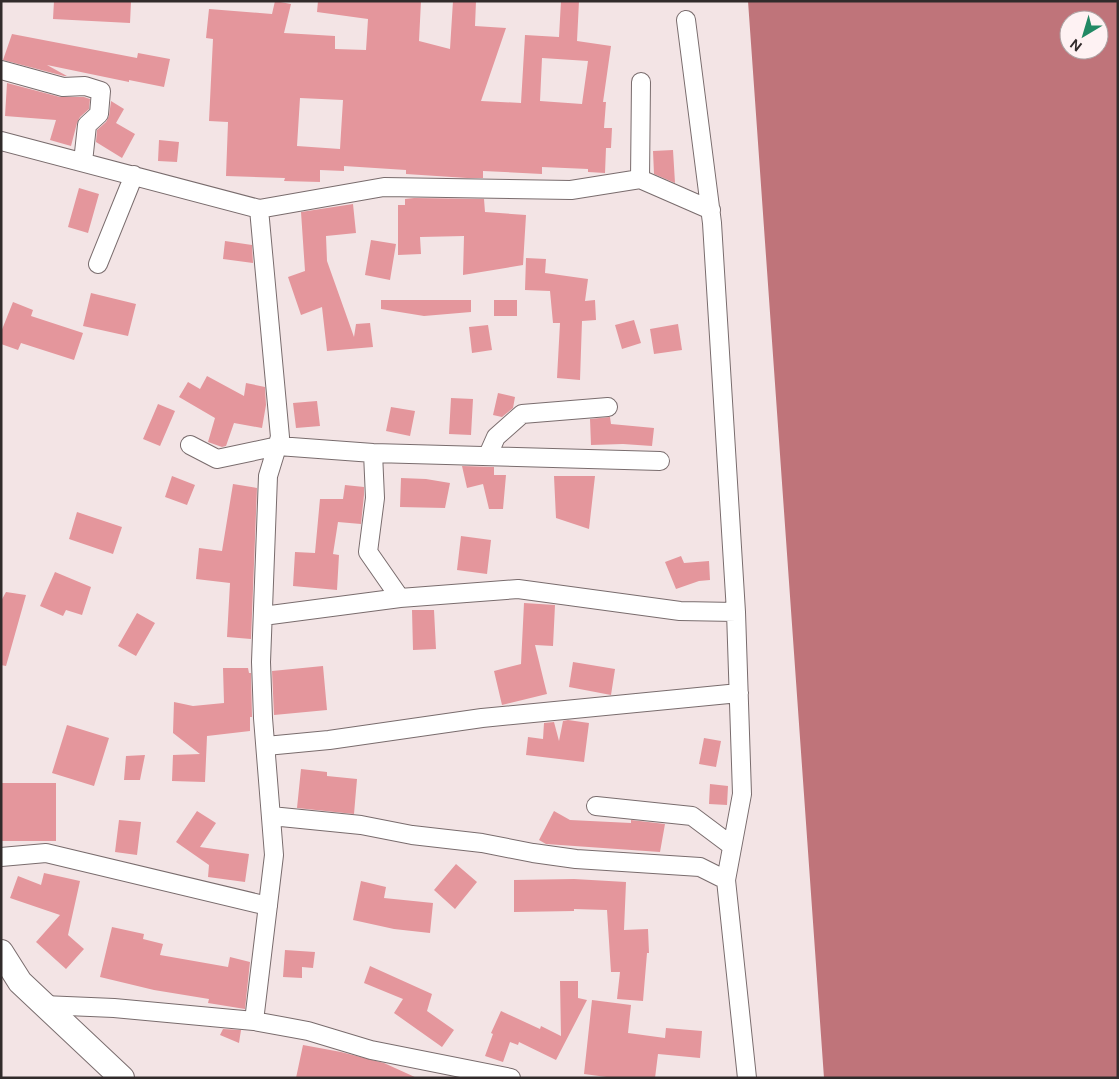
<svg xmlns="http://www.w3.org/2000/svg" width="1119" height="1079" font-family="'DM Sans',sans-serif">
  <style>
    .water { fill: #bf747a; fill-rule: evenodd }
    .building { fill: #e4969c; fill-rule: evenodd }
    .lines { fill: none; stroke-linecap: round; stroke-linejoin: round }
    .minor-casing { stroke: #796c6d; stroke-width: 20 }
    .secondary-casing { stroke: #796c6d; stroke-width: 26 }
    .minor { stroke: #fff; stroke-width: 18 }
    .secondary { stroke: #fff; stroke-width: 24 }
  </style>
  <rect width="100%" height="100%" fill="#f3e4e5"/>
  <path class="water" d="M 748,1 L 1118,1 L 1118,1078 L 824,1078 ZM 1069,20 L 1099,20 L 1099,50 L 1069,50 Z"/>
  <path class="building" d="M 54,1 L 131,2 L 130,23 L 53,19 Z
    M 275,1 L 291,4 L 284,33 L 335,36 L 335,49 L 366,50 L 368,19 L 317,12 L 318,1 L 421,1 L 419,41 L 450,49 L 453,1 L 476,1 L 475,26 L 506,28 L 481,101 L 521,103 L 525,35 L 559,37 L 561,1 L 579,1 L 577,41 L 611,46 L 603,102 L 606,102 L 604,128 L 612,128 L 611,148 L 606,148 L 605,173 L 588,172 L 588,169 L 542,167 L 542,174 L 483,171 L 483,178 L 467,178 L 406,174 L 406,170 L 344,166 L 344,171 L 320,170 L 320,182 L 284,181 L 285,178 L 226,176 L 228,122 L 209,121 L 213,39 L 206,38 L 209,9 L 272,14 ZM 542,58 L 588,61 L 582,104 L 540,101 ZM 300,98 L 343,100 L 340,149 L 297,146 Z
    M 12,34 L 137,58 L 138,53 L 170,59 L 164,87 L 129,80 L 129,82 L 47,65 L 67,76 L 64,76 L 3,60 Z
    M 7,83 L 60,97 L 84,97 L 90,99 L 89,109 L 80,117 L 77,123 L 71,146 L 50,140 L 56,120 L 5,116 Z
    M 111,101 L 124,109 L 116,123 L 135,134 L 122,158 L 96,142 L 97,130 L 106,122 L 109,116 Z
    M 159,140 L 179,142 L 177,162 L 158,161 Z
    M 673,150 L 675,183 L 654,174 L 653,151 Z
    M 79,188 L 99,194 L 88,233 L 68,227 Z
    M 414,198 L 484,199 L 485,212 L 526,215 L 523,265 L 463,275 L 464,236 L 420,237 L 421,254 L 398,255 L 398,205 L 405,205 L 405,199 Z
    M 353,204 L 356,233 L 326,236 L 327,261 L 354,337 L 356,324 L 370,323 L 373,347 L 327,351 L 322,307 L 301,315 L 288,277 L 305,271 L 301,212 Z
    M 371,240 L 396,244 L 390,280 L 365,275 Z
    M 225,241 L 252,245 L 253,263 L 223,259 Z
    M 526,258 L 546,259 L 545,273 L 588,279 L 585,301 L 595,300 L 596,320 L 582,321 L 580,380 L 557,378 L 560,323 L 553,323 L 550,291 L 525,290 Z
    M 91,293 L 136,304 L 128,336 L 83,326 Z
    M 381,300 L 471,300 L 471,312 L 424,316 L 381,309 Z
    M 494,300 L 517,300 L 517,316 L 494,316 Z
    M 13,302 L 33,310 L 31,316 L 83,333 L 74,360 L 21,343 L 18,350 L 1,344 L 1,332 Z
    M 634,320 L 641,343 L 622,349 L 615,325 Z
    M 678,324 L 682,350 L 654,354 L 650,329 Z
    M 488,325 L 492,350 L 472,353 L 469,327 Z
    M 207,376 L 244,396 L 246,383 L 265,387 L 266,405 L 262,428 L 234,423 L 226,446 L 222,447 L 208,442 L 215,418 L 179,397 L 188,382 L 200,389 Z
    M 498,393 L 515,397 L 513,408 L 502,417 L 493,415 Z
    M 451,398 L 473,399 L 471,435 L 449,434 Z
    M 317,401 L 320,426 L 296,428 L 293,403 Z
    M 158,404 L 175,411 L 160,446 L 143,439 Z
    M 391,407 L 415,411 L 410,436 L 386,431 Z
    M 610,417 L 611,424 L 654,428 L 652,446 L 623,444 L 591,445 L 590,419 Z
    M 462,466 L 494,467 L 494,475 L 506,475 L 503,509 L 489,509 L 483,484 L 467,488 Z
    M 172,476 L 195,485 L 187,505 L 165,497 Z
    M 554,476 L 595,476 L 589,529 L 556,518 Z
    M 401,478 L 426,479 L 450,483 L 445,508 L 400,507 Z
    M 233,484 L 257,488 L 251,639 L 227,637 L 230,583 L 196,579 L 199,548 L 222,551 Z
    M 345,485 L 364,487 L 364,495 L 361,524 L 338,522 L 333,554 L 339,555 L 337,590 L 293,586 L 295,552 L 315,553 L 320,499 L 343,499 Z
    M 77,512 L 122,527 L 113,554 L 69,539 Z
    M 461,536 L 491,540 L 487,574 L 457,570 Z
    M 681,556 L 684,563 L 709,561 L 710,580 L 699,581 L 676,589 L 665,562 Z
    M 55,572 L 91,587 L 82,615 L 66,610 L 63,616 L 40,606 Z
    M 6,592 L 26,595 L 6,666 L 1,665 L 1,601 Z
    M 524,603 L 555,605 L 553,646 L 535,645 L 547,694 L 502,705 L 494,671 L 521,664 Z
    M 412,610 L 434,610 L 436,649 L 413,650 Z
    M 137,613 L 155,623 L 136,656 L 118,646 Z
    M 573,662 L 615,669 L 611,695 L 569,687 Z
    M 323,666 L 327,710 L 274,715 L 272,671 Z
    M 223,668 L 248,668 L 249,673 L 251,673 L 252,717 L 250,717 L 250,731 L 207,736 L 205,782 L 172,781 L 173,755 L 200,754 L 173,733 L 174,702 L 193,706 L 224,703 Z
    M 568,720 L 589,723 L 584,762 L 526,755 L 528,737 L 543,739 L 544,723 L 554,722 L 559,741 L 563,721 Z
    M 67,725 L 109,738 L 94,786 L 52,773 Z
    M 704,738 L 721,741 L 716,767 L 699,764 Z
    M 145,755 L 140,780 L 124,780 L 126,756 Z
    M 301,769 L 327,772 L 327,776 L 357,779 L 354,814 L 297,808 Z
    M 1,783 L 56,783 L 56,841 L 1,841 Z
    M 710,784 L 728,786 L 727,805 L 709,804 Z
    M 197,811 L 216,823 L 200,847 L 249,854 L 245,882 L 208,877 L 209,865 L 176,842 Z
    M 554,811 L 570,820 L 631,823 L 631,820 L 665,824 L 660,852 L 546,844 L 539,840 Z
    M 119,820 L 141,822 L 137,855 L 115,852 Z
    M 456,864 L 477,882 L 455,909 L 434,890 Z
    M 44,873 L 80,881 L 68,935 L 84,949 L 66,969 L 36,942 L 60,915 L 10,898 L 18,876 L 41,885 Z
    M 574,879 L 626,882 L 624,930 L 648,929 L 649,953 L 647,953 L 643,1001 L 617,999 L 620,972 L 611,972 L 607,910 L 574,909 L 574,911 L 514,912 L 514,880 Z
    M 361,881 L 386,887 L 384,898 L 433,903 L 430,933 L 394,929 L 353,920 Z
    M 112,927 L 144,934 L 143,939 L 163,944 L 160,955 L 228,967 L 230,957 L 250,962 L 245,1009 L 208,1003 L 209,999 L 154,990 L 100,977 Z
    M 285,950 L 315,952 L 313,968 L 302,967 L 302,978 L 283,977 Z
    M 370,966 L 432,994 L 427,1011 L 454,1030 L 442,1047 L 394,1013 L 403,999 L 364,983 Z
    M 560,981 L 578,981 L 578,998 L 587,1000 L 556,1060 L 519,1042 L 518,1045 L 510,1042 L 503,1062 L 485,1056 L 493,1034 L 491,1033 L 501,1011 L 540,1029 L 541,1026 L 561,1036 Z
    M 592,1000 L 631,1005 L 628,1033 L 665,1038 L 666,1028 L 702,1031 L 700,1058 L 658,1054 L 655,1078 L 614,1078 L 584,1074 Z
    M 223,1029 L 241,1030 L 239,1043 L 220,1035 Z
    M 303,1045 L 341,1052 L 384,1063 L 417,1078 L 296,1078 Z"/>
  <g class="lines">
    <defs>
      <path id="minor" d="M 686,20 L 712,223 L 736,612 L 742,794 L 726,880 L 747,1078
        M 1,70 L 63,87 L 85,86 L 101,91 L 99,114 L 87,125 L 83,162
        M 1,141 L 259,209 L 384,187 L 571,190 L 640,179 L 711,210
        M 640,179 L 641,82
        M 98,264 L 134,175
        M 190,445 L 217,459 L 278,446 L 373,453 L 660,461
        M 373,453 L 375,498 L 368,552 L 400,598
        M 488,455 L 496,437 L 522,414 L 608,407
        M 263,616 L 400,598 L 518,589 L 680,611 L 736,612
        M 266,746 L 329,740 L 482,718 L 739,693
        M 596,806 L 692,816 L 732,846
        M 271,816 L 361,825 L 412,835 L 482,843 L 533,853 L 576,859 L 700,867 L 726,880
        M 1,857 L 46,853 L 268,906
        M 43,1005 L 114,1008 L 254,1021 L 308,1031 L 371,1050 L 511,1078
        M 254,1021 L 274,855 L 263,718 L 261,662 L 268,476 L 280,437 L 259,209"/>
      <path id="secondary" d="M 1,952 L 20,982 L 122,1078"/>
    </defs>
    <use href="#minor" class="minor-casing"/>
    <use href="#secondary" class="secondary-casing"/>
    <use href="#minor" class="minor"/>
    <use href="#secondary" class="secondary"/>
  </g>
  <rect width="1119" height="1079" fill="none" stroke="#312b2b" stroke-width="5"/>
  <g transform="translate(1084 35) rotate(218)"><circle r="24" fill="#fef2f3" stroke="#aca2a3"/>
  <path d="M0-4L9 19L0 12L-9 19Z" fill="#228964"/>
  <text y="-8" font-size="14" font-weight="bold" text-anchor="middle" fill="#312b2b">N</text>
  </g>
</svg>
